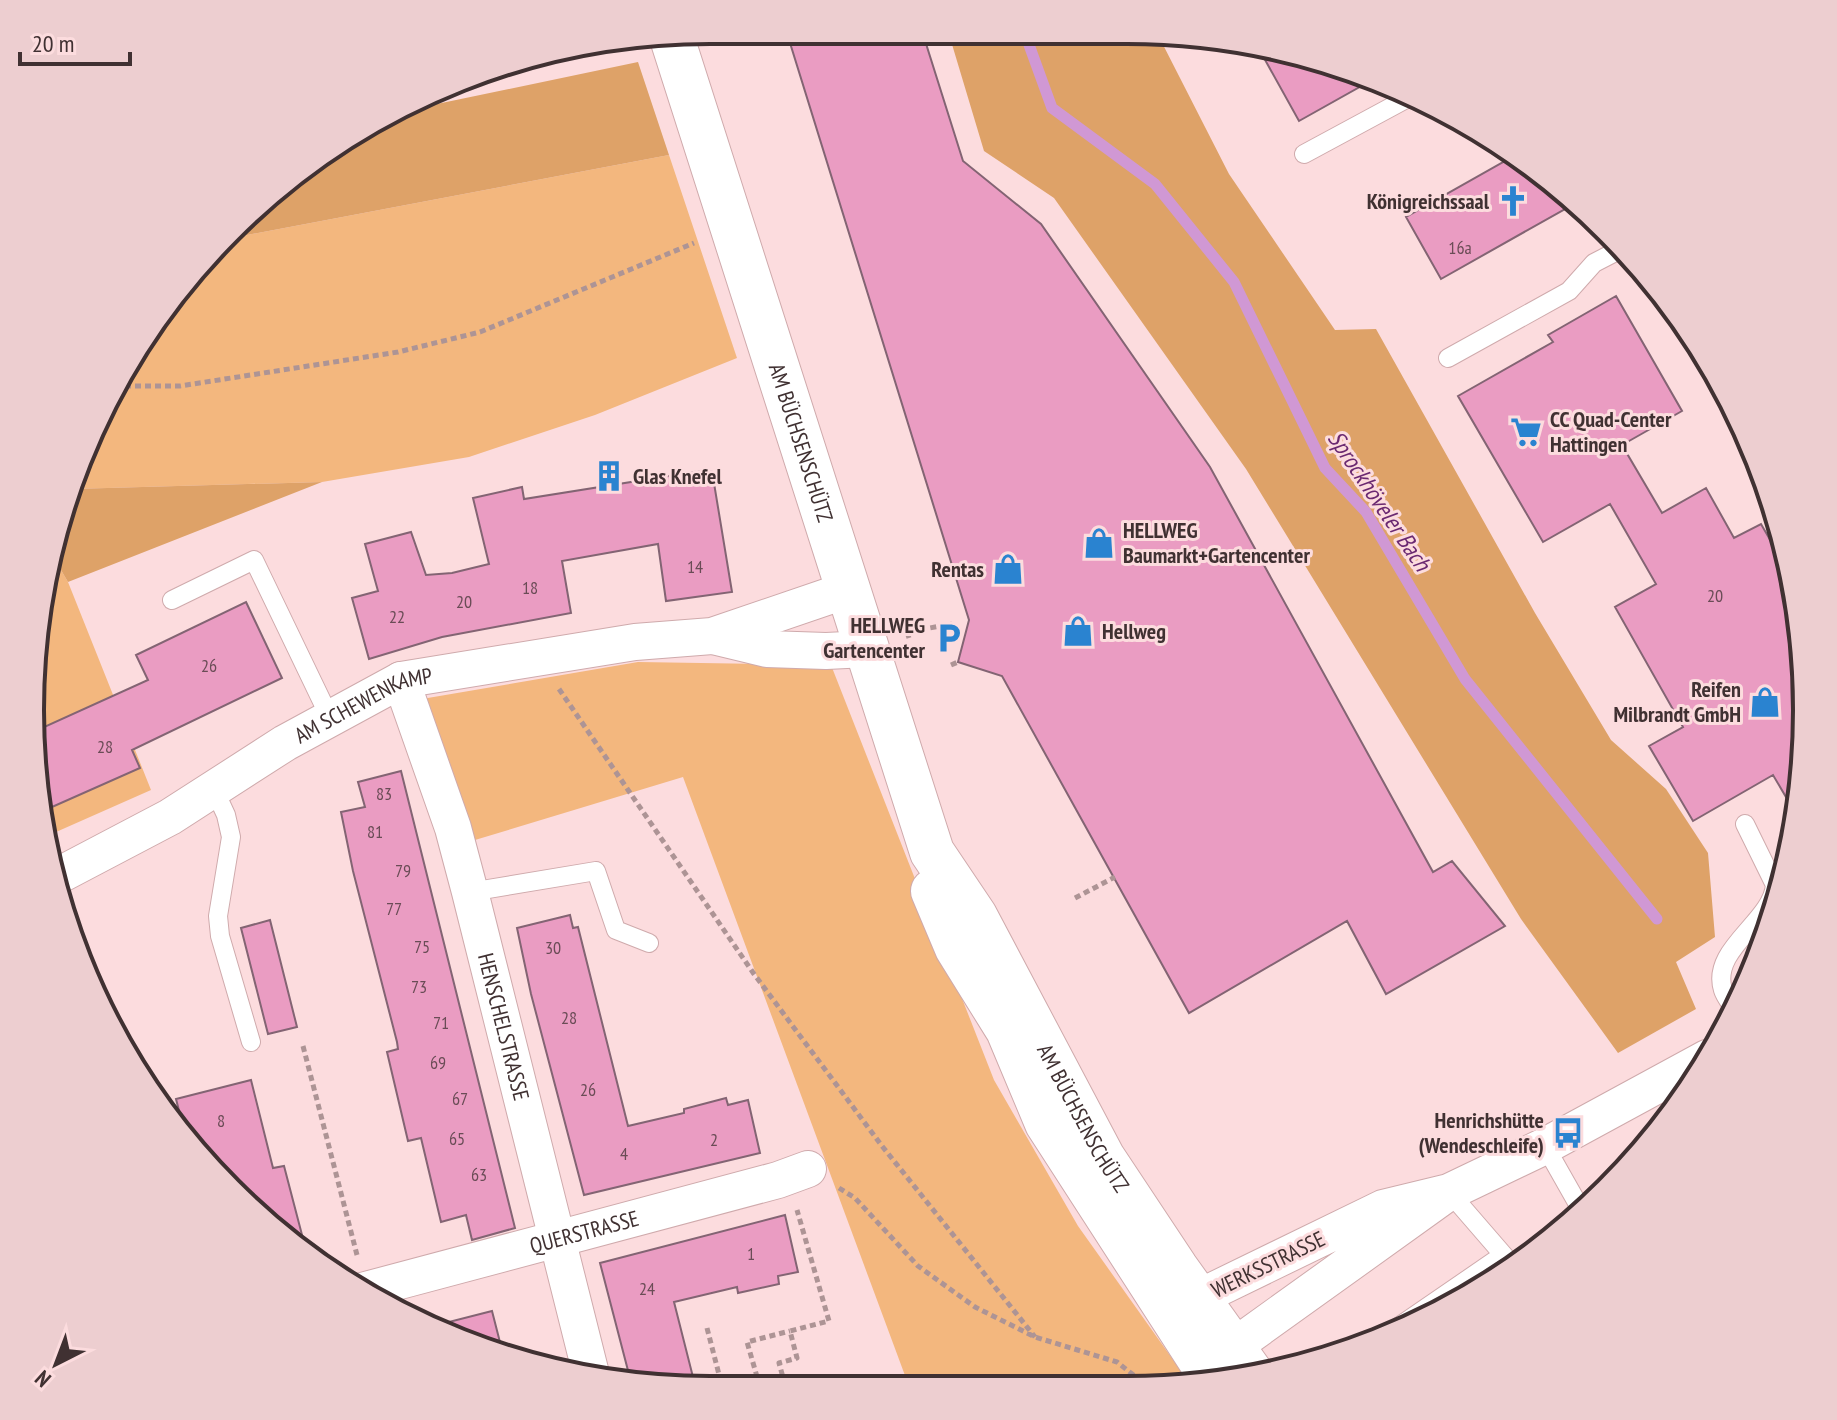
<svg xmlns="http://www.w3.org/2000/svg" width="1837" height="1420" font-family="'PT Sans Narrow',sans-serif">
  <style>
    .green { fill: #f3b77e }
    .forest { fill: #dea268 }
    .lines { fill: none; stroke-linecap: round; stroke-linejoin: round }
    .stream { stroke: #d098d4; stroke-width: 11 }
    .building { fill: #ea9cc2; stroke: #836473; stroke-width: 2 }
    .service-casing { stroke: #cfaaac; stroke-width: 20 }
    .minor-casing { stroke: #cfaaac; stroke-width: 38 }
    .tertiary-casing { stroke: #cfaaac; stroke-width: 46 }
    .path { stroke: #ad9495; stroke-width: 5; stroke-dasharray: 6 4; stroke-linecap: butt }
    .service { stroke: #fff; stroke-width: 18 }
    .minor { stroke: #fff; stroke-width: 36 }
    .tertiary { stroke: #fff; stroke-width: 44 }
    .labels { text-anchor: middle; stroke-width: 6; stroke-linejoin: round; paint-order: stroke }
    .number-label { font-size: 18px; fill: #6a4c56 }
    .poi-label { font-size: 22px; font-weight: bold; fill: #403132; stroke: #fcdcde; text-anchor: end }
    .street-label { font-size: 22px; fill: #403132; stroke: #fcdcde }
    .water-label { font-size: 24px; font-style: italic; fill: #6b2971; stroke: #fcdcde }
    .rim { fill: none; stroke: #403132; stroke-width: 4 }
  </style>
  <rect width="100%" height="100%" fill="#fcdcde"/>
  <path class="green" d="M 669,155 L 737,358 L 595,415 L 469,457 L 322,482 L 72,489 L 121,370 L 221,240 Z
    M 51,553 L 68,582 L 151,790 L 47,836 L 30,710 Z
    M 638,662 L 831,665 L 994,1080 L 1078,1226 L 1191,1385 L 1172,1389 L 910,1389 L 683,777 L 475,840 L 416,700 Z"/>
  <path class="forest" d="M 948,31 L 1156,31 L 1229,174 L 1335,330 L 1376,329 L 1535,613 L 1611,740 L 1666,789 L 1708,853 L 1715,937 L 1676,962 L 1696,1009 L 1618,1053 L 1521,919 L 1246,469 L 1054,198 L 984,151 Z
    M 638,62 L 669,155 L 221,240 L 229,229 L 370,121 L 384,115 Z
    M 322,482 L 68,582 L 51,553 L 53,534 L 72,489 Z"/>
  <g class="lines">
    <path class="stream" d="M 1024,31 L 1052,108 L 1155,184 L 1234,282 L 1325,468 L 1366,512 L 1465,679 L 1657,919"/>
  </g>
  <path class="building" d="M 786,30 L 922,31 L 963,161 L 1041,224 L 1210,467 L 1433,872 L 1452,861 L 1505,926 L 1386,994 L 1347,921 L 1189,1013 L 1002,676 L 958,662 L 969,620 Z
    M 1259,49 L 1345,66 L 1372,80 L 1299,121 Z
    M 1514,156 L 1546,175 L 1565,209 L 1441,279 L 1406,217 Z
    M 1616,296 L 1682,411 L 1622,445 L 1662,513 L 1706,488 L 1734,538 L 1761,524 L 1791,576 L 1801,621 L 1806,754 L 1796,814 L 1773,775 L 1693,821 L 1649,746 L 1683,727 L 1615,607 L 1656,584 L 1610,504 L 1543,542 L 1458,396 L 1553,342 L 1548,335 Z
    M 700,471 L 712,471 L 732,592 L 666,601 L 658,544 L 562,561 L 571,613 L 442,637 L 369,659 L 352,598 L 378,591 L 365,544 L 411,532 L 426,575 L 452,573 L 489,564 L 473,498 L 522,487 L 524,499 Z
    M 246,602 L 282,678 L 132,750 L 140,768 L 43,811 L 33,732 L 148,680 L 136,655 Z
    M 401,771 L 515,1228 L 472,1240 L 466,1215 L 441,1222 L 421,1138 L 408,1141 L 387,1052 L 398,1049 L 397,1042 L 353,871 L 341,812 L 365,807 L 358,782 Z
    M 570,915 L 573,928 L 578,927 L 628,1126 L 684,1113 L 684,1109 L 726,1098 L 728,1105 L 748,1100 L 760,1153 L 584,1195 L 531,994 L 517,928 Z
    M 270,920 L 297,1027 L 268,1034 L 241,928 Z
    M 251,1080 L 273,1168 L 284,1166 L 307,1254 L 199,1159 L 187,1142 L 176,1099 Z
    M 785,1215 L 798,1272 L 778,1276 L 779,1284 L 738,1293 L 737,1287 L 674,1302 L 693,1377 L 687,1379 L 689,1388 L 631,1382 L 600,1263 Z
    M 492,1311 L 503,1354 L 450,1338 L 429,1327 Z"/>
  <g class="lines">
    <defs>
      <path id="service" d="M 1304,154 L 1406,99
        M 1448,358 L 1569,291 L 1594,263 L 1623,248
        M 172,600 L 254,560 L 330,718
        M 214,789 L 226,815 L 231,837 L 218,916 L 220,936 L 251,1042
        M 470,892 L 596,871 L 616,930 L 649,943
        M 1736,1012 C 1732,1005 1725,997 1723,990 C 1710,949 1772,922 1775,885 L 1745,824
        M 1545,1146 L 1583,1213
        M 1449,1192 L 1513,1266
        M 1388,1334 L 1503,1255"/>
      <g id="minor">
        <path d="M 713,636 L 767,649 L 826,651 L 867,649"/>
        <path id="s1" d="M 401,680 L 453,828 L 470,892 L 592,1378"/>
        <path id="s2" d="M 52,879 L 170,817 L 285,743 L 401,680 L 635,642 L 712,636 L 847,590"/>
        <path d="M 1449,1192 L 1383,1208 L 1198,1298 L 1191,1346 L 1233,1347 L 1449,1192 L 1545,1146 L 1707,1058"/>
        <path id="s3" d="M 362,1291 L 778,1180 L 808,1169"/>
      </g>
      <g id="tertiary">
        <path id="s4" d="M 671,35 L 932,852 L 975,916 L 1103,1158 L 1176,1268 L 1251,1373"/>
        <path d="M 933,891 L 957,948 L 1008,1030 L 1047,1123 L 1213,1380"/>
      </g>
    </defs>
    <use href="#service" class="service-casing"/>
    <use href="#minor" class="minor-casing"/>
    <use href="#tertiary" class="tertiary-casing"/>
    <path class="path" d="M 115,386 L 180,386 L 398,352 L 480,332 L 694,243
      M 909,638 L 907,632 L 952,624
      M 951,665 L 958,662
      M 559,689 L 754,974 L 882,1146 L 1035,1337
      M 1075,898 L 1115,877
      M 303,1046 L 357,1255
      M 839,1188 L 855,1198 L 918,1266 L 975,1307 L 1035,1337 L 1117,1362 L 1151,1389
      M 707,1328 L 723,1390
      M 760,1387 L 747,1342 L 790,1331
      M 751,1390 L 784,1381 L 779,1363 L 797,1358 L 790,1331 L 829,1321 L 797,1210"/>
    <use href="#service" class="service"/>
    <use href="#minor" class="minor"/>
    <use href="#tertiary" class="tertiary"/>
  </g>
  <defs>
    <symbol id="church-bare" viewBox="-9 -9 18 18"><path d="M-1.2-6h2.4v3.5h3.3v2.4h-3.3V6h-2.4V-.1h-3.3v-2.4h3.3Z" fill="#2a83d0" stroke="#fcdcde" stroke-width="2.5" paint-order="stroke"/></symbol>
    <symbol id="supermarket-bare" viewBox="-9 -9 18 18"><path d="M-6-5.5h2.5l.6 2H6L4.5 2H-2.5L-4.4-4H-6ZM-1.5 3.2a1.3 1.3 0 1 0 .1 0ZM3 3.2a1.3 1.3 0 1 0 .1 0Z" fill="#2a83d0" stroke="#fcdcde" stroke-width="2.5" paint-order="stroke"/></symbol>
    <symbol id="building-bare" viewBox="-9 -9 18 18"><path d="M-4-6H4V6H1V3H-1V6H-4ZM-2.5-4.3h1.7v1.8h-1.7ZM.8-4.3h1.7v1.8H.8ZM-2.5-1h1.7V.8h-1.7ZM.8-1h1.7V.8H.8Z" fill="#2a83d0" stroke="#fcdcde" stroke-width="2.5" paint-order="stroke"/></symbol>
    <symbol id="shop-bare" viewBox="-9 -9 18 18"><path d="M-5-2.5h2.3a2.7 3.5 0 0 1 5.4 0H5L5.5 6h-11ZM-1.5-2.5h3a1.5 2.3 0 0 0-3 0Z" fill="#2a83d0" stroke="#fcdcde" stroke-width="2.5" paint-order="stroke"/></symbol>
    <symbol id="parking-bare" viewBox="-9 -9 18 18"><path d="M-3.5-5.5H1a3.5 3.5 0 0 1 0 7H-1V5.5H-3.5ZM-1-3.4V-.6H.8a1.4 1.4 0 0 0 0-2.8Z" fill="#2a83d0" stroke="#fcdcde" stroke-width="2.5" paint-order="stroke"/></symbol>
    <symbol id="bus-bare" viewBox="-9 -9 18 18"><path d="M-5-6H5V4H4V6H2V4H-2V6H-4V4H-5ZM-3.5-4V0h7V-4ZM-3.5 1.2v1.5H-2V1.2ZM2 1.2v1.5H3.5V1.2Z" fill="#2a83d0" stroke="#fcdcde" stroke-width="2.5" paint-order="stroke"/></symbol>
  </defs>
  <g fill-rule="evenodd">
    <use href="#church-bare" x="1491" y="179" width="44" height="44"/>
    <use href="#supermarket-bare" x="1504" y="410" width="44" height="44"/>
    <use href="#building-bare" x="587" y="454" width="44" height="44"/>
    <use href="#shop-bare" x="1077" y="521" width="44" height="44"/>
    <use href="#shop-bare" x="986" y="547" width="44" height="44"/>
    <use href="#shop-bare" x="1056" y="609" width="44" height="44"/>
    <use href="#parking-bare" x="927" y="616" width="44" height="44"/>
    <use href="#shop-bare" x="1743" y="680" width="44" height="44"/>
    <use href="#bus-bare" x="1546" y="1111" width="44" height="44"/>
  </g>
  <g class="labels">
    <g class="number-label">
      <text x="1460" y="254">16a</text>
      <text x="695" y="573">14</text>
      <text x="530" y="594">18</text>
      <text x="1715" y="602">20</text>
      <text x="464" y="608">20</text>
      <text x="397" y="623">22</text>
      <text x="209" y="672">26</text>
      <text x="105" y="753">28</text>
      <text x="384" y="800">83</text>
      <text x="375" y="838">81</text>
      <text x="403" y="877">79</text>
      <text x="394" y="915">77</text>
      <text x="422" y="953">75</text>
      <text x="553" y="954">30</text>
      <text x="419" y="993">73</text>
      <text x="569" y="1024">28</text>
      <text x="441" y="1029">71</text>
      <text x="438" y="1069">69</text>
      <text x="588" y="1096">26</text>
      <text x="460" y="1105">67</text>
      <text x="221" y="1127">8</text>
      <text x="457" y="1145">65</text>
      <text x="714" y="1146">2</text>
      <text x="624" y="1160">4</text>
      <text x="479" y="1181">63</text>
      <text x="751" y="1260">1</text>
      <text x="647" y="1295">24</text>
    </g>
    <g class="poi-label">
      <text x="1489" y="209">Königreichssaal</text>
      <text x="1550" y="427" text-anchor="start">CC Quad-Center<tspan x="1550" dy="25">Hattingen</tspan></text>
      <text x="633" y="484" text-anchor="start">Glas Knefel</text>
      <text x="1123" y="538" text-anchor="start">HELLWEG<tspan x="1123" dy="25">Baumarkt+Gartencenter</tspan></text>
      <text x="984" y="577">Rentas</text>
      <text x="925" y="633">HELLWEG<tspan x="925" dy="25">Gartencenter</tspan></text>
      <text x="1102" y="639" text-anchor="start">Hellweg</text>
      <text x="1741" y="697">Reifen<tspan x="1741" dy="25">Milbrandt GmbH</tspan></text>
      <text x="1544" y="1128">Henrichshütte<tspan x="1544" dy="25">(Wendeschleife)</tspan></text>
    </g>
    <g class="street-label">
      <text dy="8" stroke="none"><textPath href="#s4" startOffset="428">AM BÜCHSENSCHÜTZ</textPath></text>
      <text dy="8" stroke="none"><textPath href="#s2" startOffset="358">AM SCHEWENKAMP</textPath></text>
      <text dy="8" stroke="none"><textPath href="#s1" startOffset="362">HENSCHELSTRASSE</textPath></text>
      <text dy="8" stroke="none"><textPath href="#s4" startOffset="1164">AM BÜCHSENSCHÜTZ</textPath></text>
      <text dy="8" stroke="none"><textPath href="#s3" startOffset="230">QUERSTRASSE</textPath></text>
      <text transform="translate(1268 1264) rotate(-26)" y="8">WERKSSTRASSE</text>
    </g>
    <g class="water-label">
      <text transform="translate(1379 501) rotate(56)" y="8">Sprockhöveler Bach</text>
    </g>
  </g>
  <path d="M0 0H1837V1420H0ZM710 44H1127A666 666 0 0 1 1793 710V710A666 666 0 0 1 1127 1376H710A666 666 0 0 1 44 710V710A666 666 0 0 1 710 44Z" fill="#edced0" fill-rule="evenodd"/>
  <path class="rim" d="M710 44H1127A666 666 0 0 1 1793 710V710A666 666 0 0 1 1127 1376H710A666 666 0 0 1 44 710V710A666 666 0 0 1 710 44Z"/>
  <g transform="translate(56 1364) rotate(222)" stroke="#fcdcde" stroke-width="6" paint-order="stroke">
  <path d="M0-6L14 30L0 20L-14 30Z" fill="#403132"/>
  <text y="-12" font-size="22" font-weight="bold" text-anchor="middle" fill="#403132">N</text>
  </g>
  <path d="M20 52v12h110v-12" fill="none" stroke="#403132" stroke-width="4"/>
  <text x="32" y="52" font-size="24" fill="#403132" stroke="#fcdcde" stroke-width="6" paint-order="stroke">20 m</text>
</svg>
